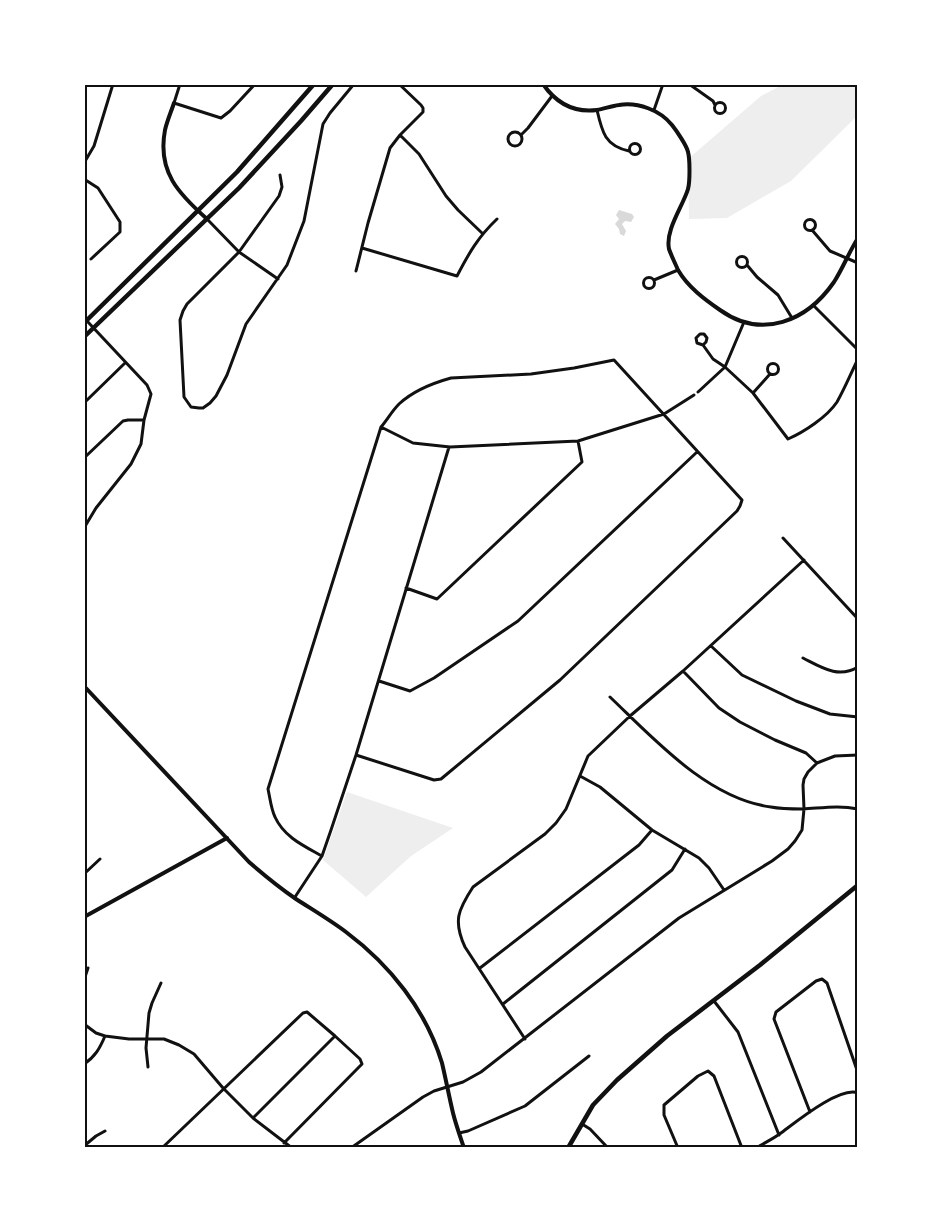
<svg xmlns="http://www.w3.org/2000/svg" width="942" height="1232" font-family="'PT Sans',sans-serif">
  <style>
    .green { fill: #eee }
    .water { fill: #d9d9d9 }
    .lines { fill: none; stroke-linecap: round; stroke-linejoin: round }
    .minor { stroke: #111; stroke-width: 3 }
    .tertiary { stroke: #111; stroke-width: 4 }
    .secondary { stroke: #111; stroke-width: 4 }
    .primary { stroke: #111; stroke-width: 4.5 }
    .neatline { fill: none; stroke: #111; stroke-width: 2 }
  </style>
  <rect width="100%" height="100%" fill="#fff"/>
  <path class="green" d="M 784,84 L 858,84 L 858,115 L 791,181 L 727,218 L 689,219 L 688,159 L 761,96 Z
    M 347,792 L 453,828 L 411,856 L 366,897 L 323,860 Z"/>
  <path class="water" d="M 619,210 L 632,214 L 634,217 L 631,222 L 625,221 L 622,224 L 626,231 L 624,236 L 620,234 L 619,229 L 615,224 L 619,219 L 616,215 Z"/>
  <g class="lines">
    <path class="minor" d="M 180,84 L 174,103 L 221,118 L 230,111 L 255,84
      M 689,84 L 713,101 L 715,105
      M714.5 108a5.5 5.5 0 1 1 11 0a5.5 5.5 0 1 1-11 0Z
      M 597,110 C 602,132 605,146 629,151
      M 654,110 L 663,84
      M508 139a7 7 0 1 1 14 0a7 7 0 1 1-14 0Z
      M 400,135 L 419,154 L 446,196 L 458,210 L 482,233
      M 521,135 L 528,128 L 552,96
      M629.5 149a5.5 5.5 0 1 1 11 0a5.5 5.5 0 1 1-11 0Z
      M 84,163 L 94,146 L 113,84
      M 280,175 L 282,187 L 279,196 L 239,252 L 187,304 L 183,311 L 180,320 L 184,397 L 191,407 L 199,408 L 203,408 L 210,403 L 216,396 L 227,375 L 246,324 L 287,265 L 304,221 L 323,124 L 330,113 L 354,84
      M 84,179 L 98,188 L 120,222 L 120,232 L 91,259
      M 207,219 L 239,252 L 278,279
      M804.5 225a5.5 5.5 0 1 1 11 0a5.5 5.5 0 1 1-11 0Z
      M 812,230 L 830,251 L 858,263
      M 362,248 L 457,276 C 469,253 478,237 497,219
      M736.5 262a5.5 5.5 0 1 1 11 0a5.5 5.5 0 1 1-11 0Z
      M 747,265 L 757,277 L 778,295 L 792,318
      M 356,271 L 368,223 L 390,148 L 400,135 L 423,112 L 423,108 L 421,105 L 399,84
      M643.5 283a5.5 5.5 0 1 1 11 0a5.5 5.5 0 1 1-11 0Z
      M 654,280 L 678,270
      M 813,305 L 858,350
      M 703,345 L 706,342 L 707,338 L 704,334 L 700,334 L 696,338 L 697,343 L 703,345 L 713,359 L 725,367 L 753,393 L 788,439 C 804,432 827,417 837,402 C 845,388 851,373 858,359
      M767.5 369a5.5 5.5 0 1 1 11 0a5.5 5.5 0 1 1-11 0Z
      M 698,392 L 725,367 L 744,322
      M 753,393 L 770,374
      M 84,403 L 125,363
      M 381,427 L 413,443 L 450,447 L 578,441 L 664,414 L 694,395
      M 84,458 L 123,421 L 128,420 L 144,420
      M 84,528 L 96,508 L 131,464 L 141,444 L 144,420 L 151,394 L 147,385 L 87,321
      M 783,538 L 858,619
      M 406,588 L 437,599 L 582,462 L 578,441
      M 711,646 L 742,675 L 796,701 L 830,714 L 858,717
      M 803,658 C 821,667 838,679 858,667
      M 683,671 L 719,708 L 740,722 L 775,740 L 806,753 L 817,763
      M 379,681 L 410,691 L 434,678 L 518,621 L 697,452
      M 610,697 C 654,739 708,799 771,807 C 781,809 792,809 803,809 C 822,808 839,805 858,809
      M 580,776 L 600,787 L 652,830 L 699,858 L 709,868 L 724,890
      M 322,856 C 304,846 284,837 275,817 C 271,809 270,798 268,789 L 381,427 C 387,420 392,411 399,404 C 413,391 433,383 451,378 L 531,374 L 574,368 L 614,360 L 742,500 L 740,506 L 737,511 L 560,680 L 441,779 L 434,780 L 356,755
      M 84,874 L 100,859
      M 295,897 L 322,856 L 331,830 L 356,755 L 449,447
      M 480,968 L 639,845 L 652,830
      M 84,980 L 88,968
      M 714,1001 L 738,1032 L 779,1135
      M 503,1004 L 672,870 L 685,849
      M 84,1024 L 96,1033 L 105,1036 L 129,1039 L 164,1039 L 179,1045 L 194,1054 L 223,1088 L 253,1118 L 292,1148
      M 525,1039 L 465,947 C 453,921 458,910 473,887 L 545,834 L 556,823 L 566,809 L 588,756 L 630,716 L 683,671 L 804,560
      M 84,1064 C 95,1057 100,1048 105,1036
      M 148,1067 L 146,1048 L 149,1013 L 152,1003 L 161,983
      M 810,1112 L 774,1019 L 776,1012 L 816,981 L 822,979 L 827,983 L 858,1073
      M 253,1118 L 335,1036
      M 582,1124 L 590,1129 L 608,1148
      M 459,1133 L 468,1131 L 525,1106 L 589,1056
      M 84,1146 L 96,1136 L 105,1131
      M 162,1148 L 303,1013 L 307,1012 L 335,1036 L 360,1059 L 362,1064 L 284,1143
      M 351,1148 L 423,1097 L 434,1091 L 463,1082 L 481,1072 L 679,918 L 772,861 L 788,849 L 795,841 L 802,830 L 804,809 L 803,785 L 804,779 L 808,772 L 817,763 L 835,756 L 858,755
      M 678,1148 L 664,1115 L 664,1105 L 698,1076 L 708,1071 L 714,1076 L 742,1148
      M 756,1148 C 764,1143 773,1139 781,1133 C 796,1122 840,1086 858,1093"/>
    <path class="tertiary" d="M 543,84 C 556,103 573,113 597,110 C 604,109 611,106 619,105 C 638,102 660,110 672,125 C 676,130 687,146 688,152 C 690,159 690,182 688,189 C 683,206 665,230 669,249 C 671,255 675,263 678,270 C 688,287 704,299 720,310 C 762,340 807,321 834,282 C 843,268 849,252 858,238
      M 174,103 C 171,112 167,121 165,130 C 157,172 179,194 207,219
      M 84,917 L 227,838"/>
    <path class="secondary" d="M 84,686 L 249,862 C 264,875 280,888 296,899 C 313,910 330,920 346,932 C 390,965 426,1010 442,1063 C 446,1080 449,1096 453,1113 C 456,1125 460,1136 464,1148"/>
    <path class="primary" d="M 84,323 L 237,172 L 314,84
      M 84,337 L 239,188 L 301,121 L 333,84
      M 568,1148 L 593,1105 L 617,1080 L 667,1036 L 760,965 L 858,885"/>
  </g>
  <rect width="942" height="1232" fill="none" stroke="#ffffff" stroke-width="171"/>
  <rect x="86" y="86" width="770" height="1060" class="neatline"/>
</svg>
